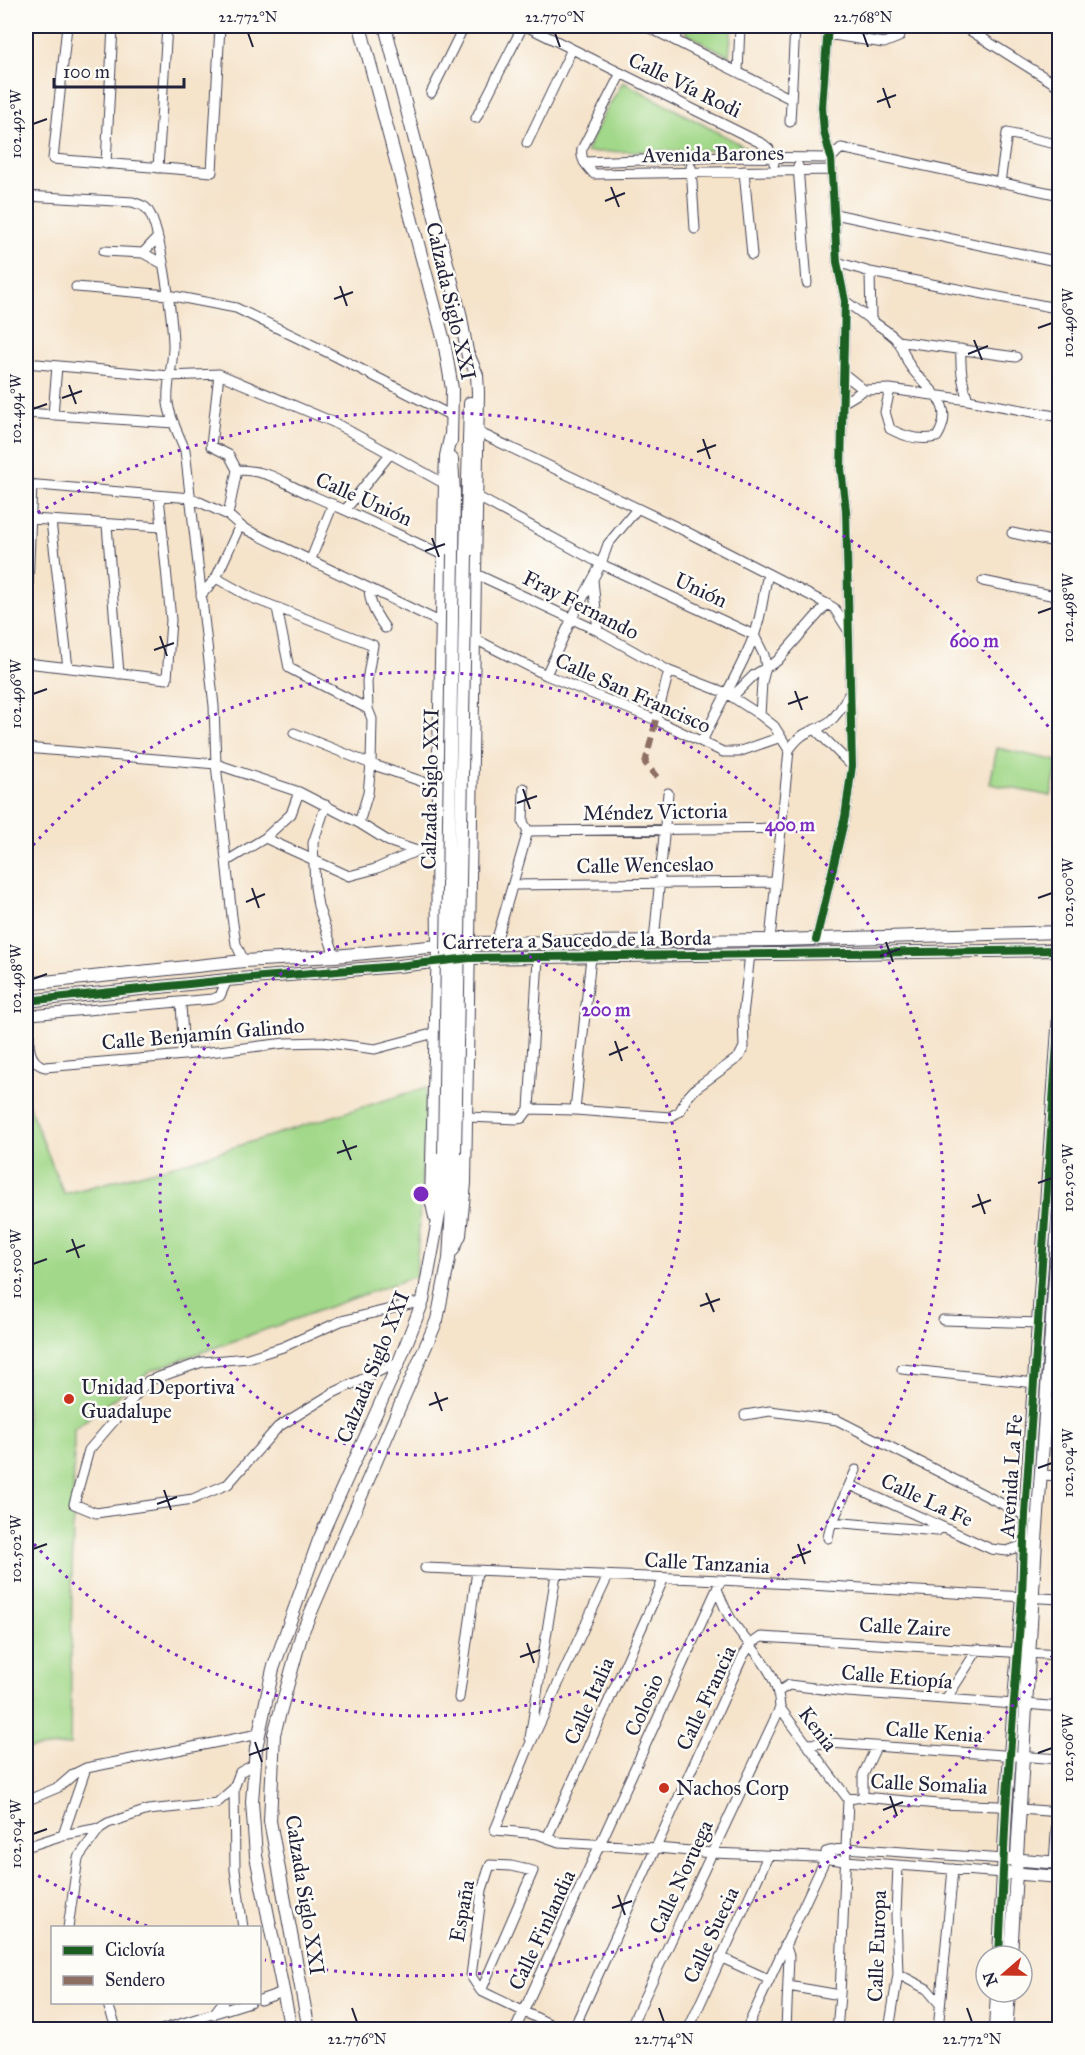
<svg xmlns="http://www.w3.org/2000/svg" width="1085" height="2055" font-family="'IM FELL Great Primer',serif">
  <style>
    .green { fill: #a2d889; stroke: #627d62; stroke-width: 1.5 }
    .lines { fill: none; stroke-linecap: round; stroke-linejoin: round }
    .street-casing { stroke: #423f50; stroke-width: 11 }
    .secondary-casing { stroke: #423f50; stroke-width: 14 }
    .street { stroke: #fff; stroke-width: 9 }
    .secondary { stroke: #fff; stroke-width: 12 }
    .secondary-bridge-casing { stroke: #423f50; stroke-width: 14; stroke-linecap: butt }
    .secondary-bridge { stroke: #fff; stroke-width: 12 }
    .quiet { stroke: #8d6e63; stroke-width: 6; stroke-dasharray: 12 6; stroke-linecap: butt }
    .cycleway-casing { stroke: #fdfcf7; stroke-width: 11 }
    .cycleway { stroke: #1b5e20; stroke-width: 8 }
    .ticks { fill: none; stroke: #22223b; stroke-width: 2 }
    .ring { fill: none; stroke: #7b2cbf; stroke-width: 3; stroke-dasharray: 3 6 }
    .poi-dot { fill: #c8321e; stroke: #fdfcf7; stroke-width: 2 }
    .labels { text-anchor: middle; stroke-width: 5; stroke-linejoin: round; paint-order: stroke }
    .street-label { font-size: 21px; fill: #22223b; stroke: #fdfcf7 }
    .poi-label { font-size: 21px; fill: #22223b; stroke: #fdfcf7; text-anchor: start }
    .centre { fill: #7b2cbf; stroke: #fdfcf7; stroke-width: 3 }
    .ring-label { font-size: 18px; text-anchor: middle; font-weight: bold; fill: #7b2cbf; stroke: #fdfcf7; stroke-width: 5; stroke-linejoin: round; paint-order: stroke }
    .neatline { fill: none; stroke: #22223b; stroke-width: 2 }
    .ticks-label { font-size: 15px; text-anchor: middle; fill: #22223b }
  </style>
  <rect width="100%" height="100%" fill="#fdfcf7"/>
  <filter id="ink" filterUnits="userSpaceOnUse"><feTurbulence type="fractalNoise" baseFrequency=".0167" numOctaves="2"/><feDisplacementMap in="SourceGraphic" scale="12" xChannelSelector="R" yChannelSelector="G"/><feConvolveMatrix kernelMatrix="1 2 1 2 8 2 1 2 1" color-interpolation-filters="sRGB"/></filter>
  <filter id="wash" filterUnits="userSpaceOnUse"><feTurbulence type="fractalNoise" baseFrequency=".008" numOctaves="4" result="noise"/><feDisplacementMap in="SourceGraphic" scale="24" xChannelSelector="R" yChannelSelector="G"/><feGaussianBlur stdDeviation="1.35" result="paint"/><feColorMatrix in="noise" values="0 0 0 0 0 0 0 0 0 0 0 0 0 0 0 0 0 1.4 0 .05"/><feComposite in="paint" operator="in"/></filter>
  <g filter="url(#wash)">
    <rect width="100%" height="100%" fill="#f5e3ca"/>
    <path class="green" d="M 689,26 L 732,26 L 729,56 L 685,33 Z
      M 623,82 L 751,150 L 586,152 L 604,114 Z
      M 997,748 L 1058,761 L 1051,796 L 990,784 Z
      M 427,1087 L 416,1276 L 152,1370 L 74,1429 L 70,1745 L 26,1749 L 26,1099 L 64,1194 L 193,1160 Z"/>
  </g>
  <g filter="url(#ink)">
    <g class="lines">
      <defs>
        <path id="street" d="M 67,26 L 53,159 L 212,172 L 220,26
          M 526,26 L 763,144 L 769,149 L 774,163
          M 646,26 L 791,99
          M 963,26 L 1060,87
          M 827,34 L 884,43 L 899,37 L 903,26
          M 674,39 L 681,26
          M 738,72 L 740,26
          M 621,73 L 582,149 C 580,160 587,166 594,174 L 832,170
          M 431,93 L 464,26
          M 476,118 L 523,26
          M 790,122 L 795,26
          M 527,143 L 572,49
          M 584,162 L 729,157 L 831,158 L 841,148 L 1060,195
          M 106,164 L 113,26
          M 798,166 L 807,283
          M 691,167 L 695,229
          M 158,168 L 167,26
          M 744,171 L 752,255
          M 1000,183 L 1007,133 L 1060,145
          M 26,196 L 133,202 C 137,204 143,205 146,208 C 161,223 172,319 173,343 C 174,363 166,383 168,403 C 170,419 179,435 185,450 L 214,706 L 216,764 L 232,917 L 236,944 L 244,961
          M 835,214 L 1060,262
          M 104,251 L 143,253 L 157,238
          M 143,253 L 163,264
          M 837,262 L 870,272 L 1056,308 L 1060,301
          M 76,287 L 168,295 L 236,308 L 335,356 L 452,416
          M 845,301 L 871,320 L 870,272
          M 871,320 C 879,326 891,333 897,340 C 903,347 905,358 910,366 C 926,390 958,402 937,437 C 921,441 905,437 890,429 L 885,412 L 890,389
          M 897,341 L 1016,357
          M 961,349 C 960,367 962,383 968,400
          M 26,363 L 169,376 L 219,374 L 333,422 L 445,484
          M 843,373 L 864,390
          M 219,374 L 211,446 L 229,455 L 237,470 L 228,515
          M 844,402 L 864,390 L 890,389 L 968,400 L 1060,417
          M 26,413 L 174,423
          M 53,415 L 57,366
          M 478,432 L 685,531 L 827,604 L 834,608 L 848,630
          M 237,470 C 274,471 280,482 311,495 C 355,514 399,535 443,555
          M 26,484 L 191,498 L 228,515 L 243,528 L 442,623
          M 478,497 L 601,564 L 754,635 L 764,655 L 766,667 L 762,682 L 760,715 L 774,726 L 789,750
          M 346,509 L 390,454
          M 31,519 L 162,527
          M 51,521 L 68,668
          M 107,525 L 119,674
          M 1012,533 L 1060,543
          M 311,559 L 333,504
          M 476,574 L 598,631 L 669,671 L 726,693 L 760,715
          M 216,578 L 250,597 L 373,645 L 367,681 L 368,709 L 372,719 L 371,764 L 368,793 L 359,823
          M 593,580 L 598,631
          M 983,581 L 1060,597
          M 369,589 C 370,605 376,615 385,628
          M 201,595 L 216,578 L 240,525
          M 277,608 L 289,668 L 368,709
          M 26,639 L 32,484
          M 475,639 L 546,675 L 656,720 L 723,752 L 738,752 L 781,737
          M 26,663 L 167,679 L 171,620 L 159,496
          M 546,675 L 572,618 L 601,564 L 608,544 L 637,509
          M 732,697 L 754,675 L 777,661 L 827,604
          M 656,720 L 669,671
          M 815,729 L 852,766
          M 294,733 L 371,764 L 438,787
          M 702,742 C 718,705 741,671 755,633 C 762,614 763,594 768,574
          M 26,748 L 216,764 L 299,792 L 359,823 L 388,841 L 417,851
          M 326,805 L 313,843 L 315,887 L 318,906 L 335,956
          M 528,831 L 783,828
          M 265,838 L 349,876 L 375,869 L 437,842
          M 227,861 L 265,838 L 291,814 L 299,792
          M 513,885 L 776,882
          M 770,940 L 789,750 C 804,728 810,735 829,722 C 838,715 844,704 849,694
          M 816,940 L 845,817 L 852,766 L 846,510 L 841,469 L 845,301 L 837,262 L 831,158 L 824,132 L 822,107 L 828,26
          M 654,941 L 668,793
          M 496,942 L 528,831 L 523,822 L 524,788
          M 181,1004 L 184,1055
          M 26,1013 L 30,1015 C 30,1033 23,1061 45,1067 L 184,1055 L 286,1043 L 322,1042 L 375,1049 L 435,1033
          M 30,1015 L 213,999 L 220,996 L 227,980
          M 529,1109 L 538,958
          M 575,1110 L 591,957
          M 467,1117 L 517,1119 L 522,1118 L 529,1109 L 575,1110 L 670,1117 L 680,1111 L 686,1099 L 696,1088 L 739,1057 L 744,1047 L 743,1015 L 750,954
          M 943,1320 L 1039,1323
          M 399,1362 L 333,1393 L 278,1427 L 228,1484 L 193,1499 L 96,1513 L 74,1504 L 89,1450 L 148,1381 L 202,1362 L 248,1358 L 283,1347 L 341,1321 L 423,1301
          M 902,1369 L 1035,1383
          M 745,1415 L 770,1411 L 837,1420 L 1028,1517
          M 1041,1475 L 1060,1476
          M 850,1485 L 991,1549 L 1007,1551 L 1027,1544
          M 832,1522 L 937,1531 L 942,1527
          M 828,1538 L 830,1528 L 856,1470
          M 425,1568 L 721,1580 L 1060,1599
          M 608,1576 L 528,1749 L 495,1830 L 537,1834 L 559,1842 L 657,1848 L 712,1853 L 816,1857 L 845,1861 L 1003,1873
          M 717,1589 C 721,1599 725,1610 731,1619 C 750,1650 778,1668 780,1708 L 848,1799
          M 779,1691 L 789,1685 L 847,1692 L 1014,1704
          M 459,1698 L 477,1571
          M 946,1699 L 978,1649
          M 1026,1704 L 1060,1707
          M 530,1738 L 556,1574
          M 806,1744 L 830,1743 L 1060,1759
          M 234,1788 L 235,1870 L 243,1928
          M 863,1797 L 863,1775 L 876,1747
          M 848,1799 L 863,1797 L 938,1804 L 999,1806 L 1006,1808
          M 26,1801 L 59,1787 L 74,1774 L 86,1768 L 259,1734
          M 1020,1809 L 1060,1812
          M 63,1835 L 86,1768
          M 547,1838 L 664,1578
          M 26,1847 L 63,1835 L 100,1828 L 108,1823 L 148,1810 L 217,1803 L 234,1788 L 240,1772 L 255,1764
          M 826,1852 L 845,1848 L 1004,1859
          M 1054,1863 L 1060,1777
          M 68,1928 L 78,1858 L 100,1828
          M 785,1944 L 789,1956 L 786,2030
          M 720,1957 L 768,1979
          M 898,1974 L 927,1989 L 939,2003
          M 788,1986 L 840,1995 L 848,1799
          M 481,1991 L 533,1871 L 511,1866 L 490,1865 L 482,1890 L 471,1976 L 481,1991 L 562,2030
          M 260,2000 L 283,1992
          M 107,2002 L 117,2030
          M 213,2015 L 223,2002
          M 161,2030 L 250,2002
          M 515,2030 L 721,1580
          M 573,2030 L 743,1656 L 751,1644 L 761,1637 L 1060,1655
          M 629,2030 L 780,1708
          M 688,2030 L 768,1856
          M 746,2030 L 829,1851
          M 837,2030 L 840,1995
          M 889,2030 L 898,1974 L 896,1914 L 898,1865
          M 938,2030 L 953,1869"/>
        <path id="secondary" d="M 360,26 L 444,341 L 452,389 L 451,441
          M 385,26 L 460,313 L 469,362
          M 452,459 L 454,493 L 453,554
          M 466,555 L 470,403
          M 26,984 L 244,961 L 335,956 L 470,943 L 779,940 L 1060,932
          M 26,1001 L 227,980 L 398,966 L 470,958 L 1060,950
          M 435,1217 L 431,1199 L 438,945 L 437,842 L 445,484 L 446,456 L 451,434
          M 453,1250 L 460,1235 L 465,1183 L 478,392 L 477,375 L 469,356
          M 1010,1859 L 1060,1863
          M 1010,1873 L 1060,1877
          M 999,1956 L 1006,1808 L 1022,1596 L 1025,1514 L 1060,999
          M 1011,1956 L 1036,1541 L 1055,1277 L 1060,1174
          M 291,2030 L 256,1856 L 252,1802 L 256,1748 L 273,1669 L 319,1540 L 399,1362 L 423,1301 L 443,1193 L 444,1154
          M 309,2030 L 270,1821 L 274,1734 L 302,1633 L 437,1320 L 449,1259 L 455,1154
          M 995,2030 L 997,1992
          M 1006,2030 L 1009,1992"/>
      </defs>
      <use href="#street" class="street-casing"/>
      <use href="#secondary" class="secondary-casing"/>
      <use href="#street" class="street"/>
      <use href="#secondary" class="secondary"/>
      <defs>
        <path id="secondary-bridge" d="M 444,1154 L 453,554
          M 455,1154 L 466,555"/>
      </defs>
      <use href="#secondary-bridge" class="secondary-bridge-casing"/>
      <use href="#secondary-bridge" class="secondary-bridge"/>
      <path class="quiet" d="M 656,720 L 645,763 L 657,777"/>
      <defs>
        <path id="cycleway" d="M 816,940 L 845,817 L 852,766 L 846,510 L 841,469 L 845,301 L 837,262 L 831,158 L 824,132 L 822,107 L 828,26
          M 26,1001 L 227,980 L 398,966 L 470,958 L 1060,950
          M 999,1956 L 1006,1808 L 1022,1596 L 1025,1514 L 1060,999"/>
      </defs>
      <use href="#cycleway" class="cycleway-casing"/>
      <use href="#cycleway" class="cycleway"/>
    </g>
  </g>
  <path class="ticks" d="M 248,33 L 253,47M 555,33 L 560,47M 863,33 L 868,47M 883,88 L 890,108M 877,102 L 896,95M 33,124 L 47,119M 611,187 L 619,207M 605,201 L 625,193M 340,286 L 347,306M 334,299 L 353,292M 1038,328 L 1052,323M 974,340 L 982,360M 968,354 L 988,346M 69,385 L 76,404M 62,398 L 82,391M 33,409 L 47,404M 703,439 L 710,459M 697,452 L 716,445M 432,538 L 439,557M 425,551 L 445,544M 1038,613 L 1052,608M 160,636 L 167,656M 154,650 L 174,643M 795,691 L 802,710M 33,694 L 47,689M 788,704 L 808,697M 523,789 L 530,809M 517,803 L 537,796M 252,888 L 259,908M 1038,898 L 1052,893M 246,902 L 265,894M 886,942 L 893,962M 880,956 L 900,949M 33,979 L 47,974M 615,1041 L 622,1061M 609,1055 L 628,1047M 343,1140 L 351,1160M 337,1153 L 357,1146M 1038,1183 L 1052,1178M 978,1194 L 985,1214M 972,1207 L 991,1200M 72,1239 L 79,1258M 66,1252 L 85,1245M 33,1264 L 47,1259M 706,1293 L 714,1312M 700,1306 L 720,1299M 435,1392 L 442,1411M 429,1405 L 448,1398M 1038,1468 L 1052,1463M 164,1490 L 171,1510M 157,1504 L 177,1497M 798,1544 L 805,1564M 33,1549 L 47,1544M 792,1558 L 811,1551M 527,1643 L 534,1663M 520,1657 L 540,1650M 255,1742 L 262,1762M 1038,1753 L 1052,1748M 249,1755 L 269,1748M 890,1796 L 897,1816M 883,1810 L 903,1802M 33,1834 L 47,1829M 618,1895 L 625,1915M 612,1908 L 632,1901M 352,2008 L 357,2022M 659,2008 L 664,2022M 967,2008 L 972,2022"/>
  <g class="ring">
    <circle cx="421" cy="1194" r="261"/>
    <path d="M27 852A522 522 0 1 1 27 1536"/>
    <path d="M1058 1648A782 782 0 0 1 265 1960M147 1926A782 782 0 0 1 30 1871M30 517A782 782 0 0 1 1058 740"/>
  </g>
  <g class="poi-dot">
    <circle cx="69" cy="1399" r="6"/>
    <circle cx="664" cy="1788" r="6"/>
  </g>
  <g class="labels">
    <g class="street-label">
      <text transform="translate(685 85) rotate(26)" y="7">Calle Vía Rodi</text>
      <text transform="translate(713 154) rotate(-1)" y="7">Avenida Barones</text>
      <text transform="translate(451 301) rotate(77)" y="7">Calzada Siglo XXI</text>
      <text transform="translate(364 499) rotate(24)" y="7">Calle Unión</text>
      <text transform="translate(701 590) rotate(25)" y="7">Unión</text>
      <text transform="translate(581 605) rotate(27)" y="7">Fray Fernando</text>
      <text transform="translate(633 693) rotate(24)" y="7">Calle San Francisco</text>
      <text transform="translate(430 789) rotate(-89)" y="7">Calzada Siglo XXI</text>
      <text transform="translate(655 812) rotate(-1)" y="7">Méndez Victoria</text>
      <text transform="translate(645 865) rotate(-1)" y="7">Calle Wenceslao</text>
      <text transform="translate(577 940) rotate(-1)" y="7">Carretera a Saucedo de la Borda</text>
      <text transform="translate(203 1034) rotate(-5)" y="7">Calle Benjamín Galindo</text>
      <text transform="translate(373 1367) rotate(-68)" y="7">Calzada Siglo XXI</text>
      <text transform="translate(1011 1476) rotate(-86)" y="7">Avenida La Fe</text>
      <text transform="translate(927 1500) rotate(25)" y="7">Calle La Fe</text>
      <text transform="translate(707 1563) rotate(3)" y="7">Calle Tanzania</text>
      <text transform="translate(905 1627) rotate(3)" y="7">Calle Zaire</text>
      <text transform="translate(897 1677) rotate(5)" y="7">Calle Etiopía</text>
      <text transform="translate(706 1698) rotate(-65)" y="7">Calle Francia</text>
      <text transform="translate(589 1701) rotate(-66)" y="7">Calle Italia</text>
      <text transform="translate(644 1705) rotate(-66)" y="7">Colosio</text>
      <text transform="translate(818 1729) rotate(53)" y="7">Kenia</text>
      <text transform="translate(934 1732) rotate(4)" y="7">Calle Kenia</text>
      <text transform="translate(929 1784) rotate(3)" y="7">Calle Somalia</text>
      <text transform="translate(681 1877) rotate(-65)" y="7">Calle Noruega</text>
      <text transform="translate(305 1895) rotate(81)" y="7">Calzada Siglo XXI</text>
      <text transform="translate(462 1911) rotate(-80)" y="7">España</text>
      <text transform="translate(542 1930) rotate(-65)" y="7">Calle Finlandia</text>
      <text transform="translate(711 1935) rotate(-65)" y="7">Calle Suecia</text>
      <text transform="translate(877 1946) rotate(-88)" y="7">Calle Europa</text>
    </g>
    <g class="poi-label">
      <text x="81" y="1394">Unidad Deportiva<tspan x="81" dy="24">Guadalupe</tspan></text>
      <text x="676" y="1795">Nachos Corp</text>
    </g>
  </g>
  <circle cx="421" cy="1194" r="9" class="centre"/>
  <g class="ring-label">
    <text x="974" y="647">600 m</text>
    <text x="790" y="831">400 m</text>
    <text x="606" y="1016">200 m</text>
  </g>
  <rect width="1085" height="2055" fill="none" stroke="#fdfcf7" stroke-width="66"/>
  <rect x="51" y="1926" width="210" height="78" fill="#fdfcf7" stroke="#a5a5ac" stroke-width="1.5"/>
  <rect x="63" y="1946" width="30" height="9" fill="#1b5e20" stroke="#a5a5ac" stroke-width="1.5"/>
  <text x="105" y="1956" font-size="18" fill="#22223b">Ciclovía</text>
  <rect x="63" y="1976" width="30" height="9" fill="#8d6e63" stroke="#a5a5ac" stroke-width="1.5"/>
  <text x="105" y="1986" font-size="18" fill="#22223b">Sendero</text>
  <g transform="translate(1004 1974) rotate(250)"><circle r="28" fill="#fdfcf7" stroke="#a5a5ac" stroke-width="1.5"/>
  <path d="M0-4.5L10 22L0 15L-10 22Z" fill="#c8321e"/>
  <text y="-9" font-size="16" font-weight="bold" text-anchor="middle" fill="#22223b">N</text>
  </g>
  <path d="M54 78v9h130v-9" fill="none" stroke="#22223b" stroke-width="3"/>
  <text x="63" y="78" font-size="18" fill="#22223b" stroke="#fdfcf7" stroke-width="4.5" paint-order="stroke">100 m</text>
  <rect x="33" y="33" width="1019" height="1989" class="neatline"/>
  <g class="ticks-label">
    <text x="248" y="22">22.772°N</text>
    <text x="555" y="22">22.770°N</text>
    <text x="863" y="22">22.768°N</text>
    <text transform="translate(16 124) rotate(-90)" y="5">102.492°W</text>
    <text transform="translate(1068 323) rotate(-90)" y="5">102.496°W</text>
    <text transform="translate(16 409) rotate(-90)" y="5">102.494°W</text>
    <text transform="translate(1068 608) rotate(-90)" y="5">102.498°W</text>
    <text transform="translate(16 694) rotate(-90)" y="5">102.496°W</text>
    <text transform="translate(1068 893) rotate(-90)" y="5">102.500°W</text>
    <text transform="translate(16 979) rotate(-90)" y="5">102.498°W</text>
    <text transform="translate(1068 1178) rotate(-90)" y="5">102.502°W</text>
    <text transform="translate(16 1264) rotate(-90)" y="5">102.500°W</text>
    <text transform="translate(1068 1463) rotate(-90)" y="5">102.504°W</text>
    <text transform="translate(16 1549) rotate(-90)" y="5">102.502°W</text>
    <text transform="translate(1068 1748) rotate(-90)" y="5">102.506°W</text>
    <text transform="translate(16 1834) rotate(-90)" y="5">102.504°W</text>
    <text x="357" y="2044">22.776°N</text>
    <text x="664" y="2044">22.774°N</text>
    <text x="972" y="2044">22.772°N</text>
  </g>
</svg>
